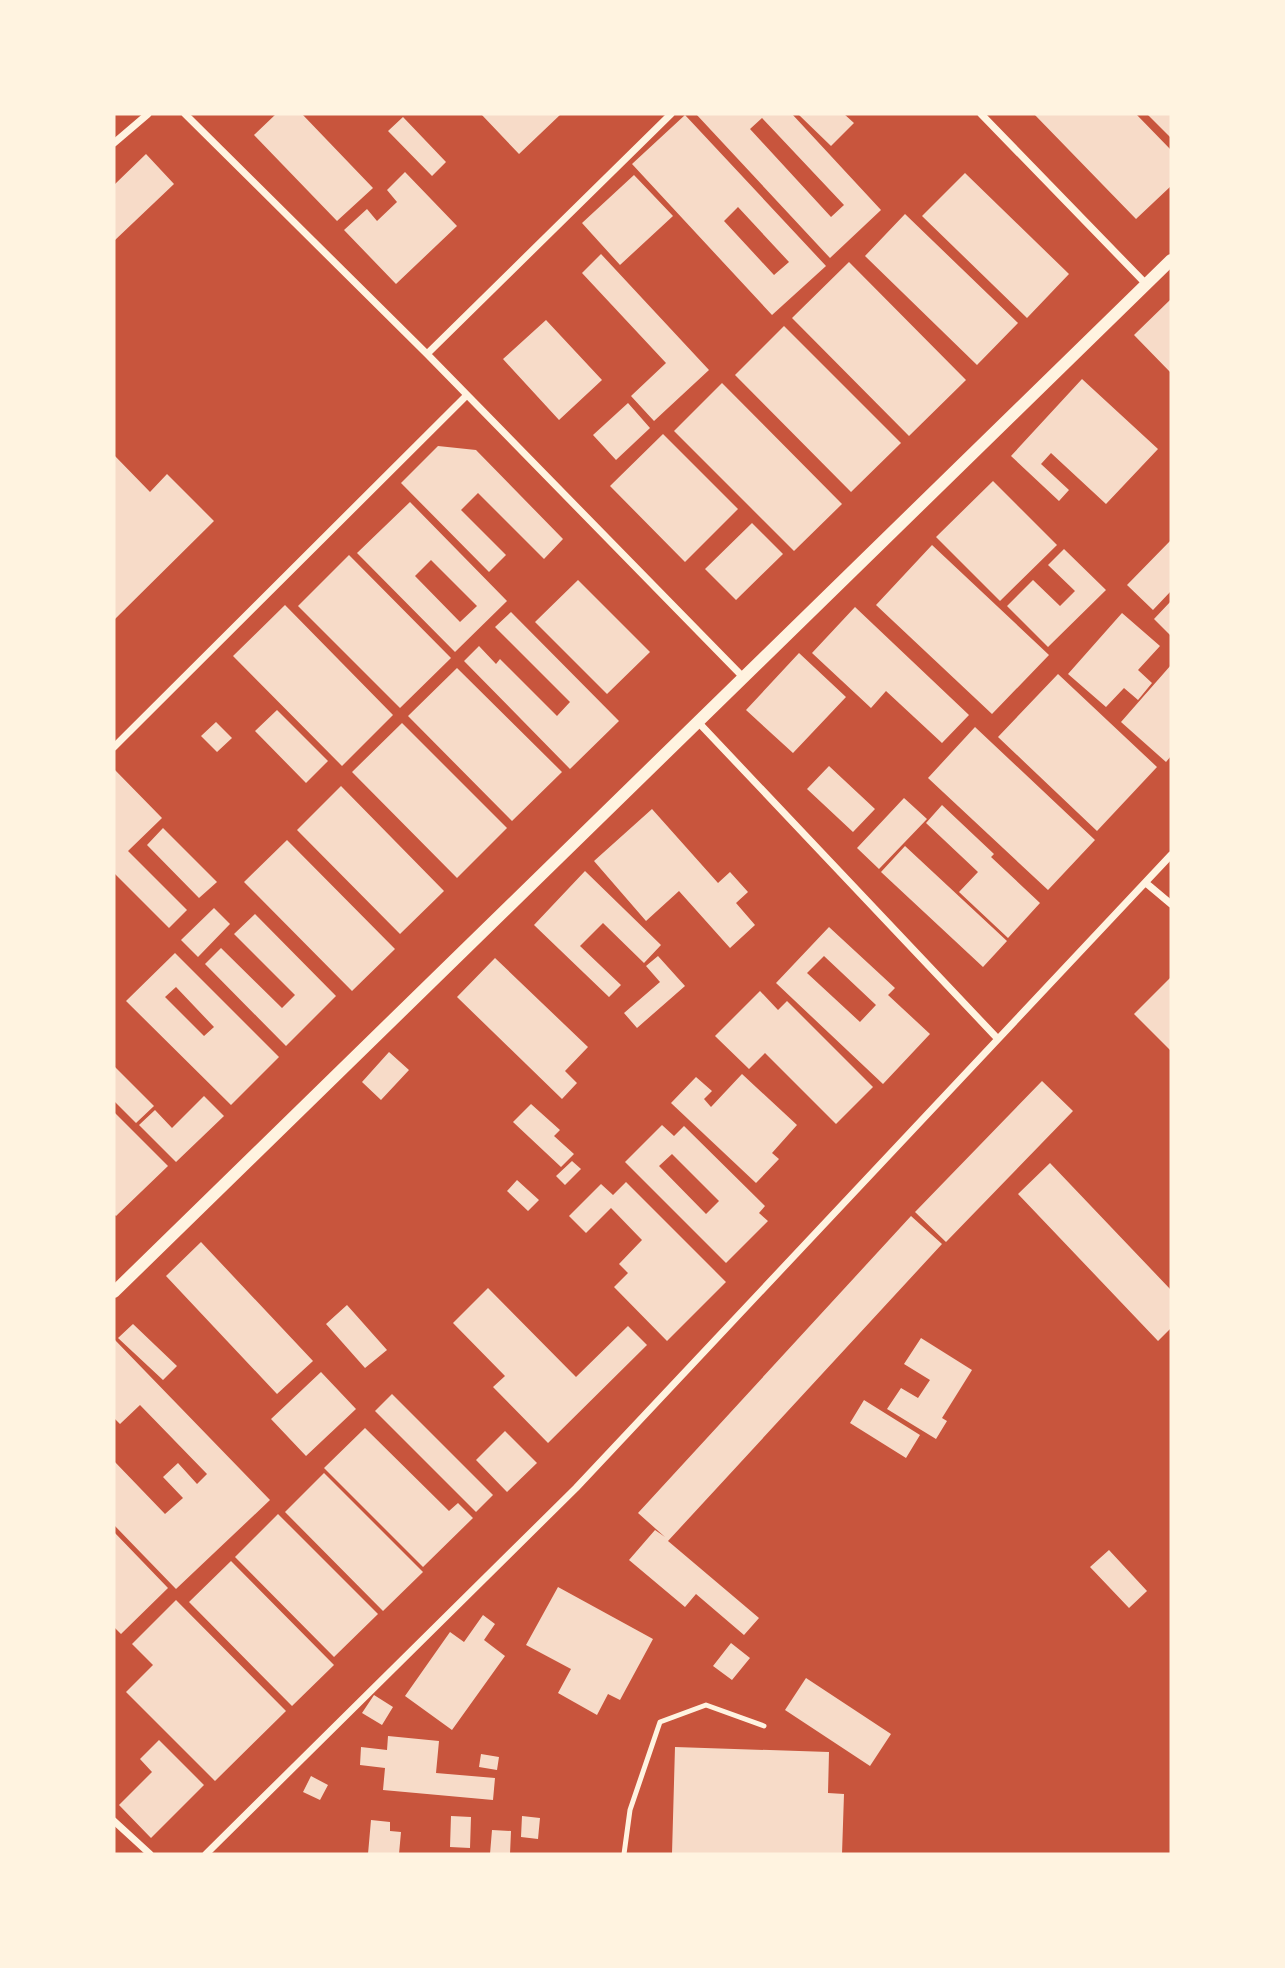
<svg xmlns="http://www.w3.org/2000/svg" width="1285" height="1968" font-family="'Sofia Sans Condensed',sans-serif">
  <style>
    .building { fill: #f7dbc8; fill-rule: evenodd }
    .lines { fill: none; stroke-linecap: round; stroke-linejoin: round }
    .service { stroke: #fff3e0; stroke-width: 5 }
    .minor { stroke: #fff3e0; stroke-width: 7 }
    .tertiary { stroke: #fff3e0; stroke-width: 12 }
  </style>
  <rect width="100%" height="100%" fill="#c8553d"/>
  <path class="building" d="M 276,114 L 302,114 L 373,188 L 337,221 L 254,135 Z
    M 481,114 L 561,114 L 519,154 Z
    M 696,114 L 792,114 L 881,210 L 830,258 ZM 762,118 L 844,205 L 831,217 L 750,129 Z
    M 798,114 L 844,114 L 854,123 L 831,146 Z
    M 1034,114 L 1136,114 L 1171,150 L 1171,186 L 1136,219 Z
    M 1147,114 L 1171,114 L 1171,138 Z
    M 685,115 L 826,266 L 772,315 L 632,164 ZM 738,207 L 789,262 L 774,275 L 724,221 Z
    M 403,117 L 446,162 L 432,176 L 388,131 Z
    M 146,154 L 174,184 L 114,241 L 114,185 Z
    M 405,172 L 457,226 L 396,284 L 344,230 L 367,209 L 377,221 L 397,202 L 387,190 Z
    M 965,173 L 1069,274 L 1027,318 L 922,216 Z
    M 634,175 L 673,216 L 620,265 L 582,223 Z
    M 905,214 L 1018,323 L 977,365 L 865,256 Z
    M 601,254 L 709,370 L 654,421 L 631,396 L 666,363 L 582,273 Z
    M 849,262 L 966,380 L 909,436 L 792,318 Z
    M 1171,299 L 1171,373 L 1134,335 Z
    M 546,320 L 602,380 L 559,420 L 503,359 Z
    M 784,326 L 901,443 L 851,492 L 735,375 Z
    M 1082,379 L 1158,449 L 1106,504 L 1051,453 L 1041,464 L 1069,490 L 1059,501 L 1011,456 Z
    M 722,383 L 842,504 L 794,551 L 674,431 Z
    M 628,403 L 650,428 L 616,460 L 593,435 Z
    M 663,434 L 738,509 L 685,562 L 610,486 Z
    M 438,446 L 476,450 L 563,539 L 544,559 L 478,493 L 461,510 L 506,555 L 489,572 L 401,483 Z
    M 114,455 L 150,492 L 167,474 L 214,521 L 114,620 Z
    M 993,481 L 1057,545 L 1000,601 L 936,537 Z
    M 410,502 L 507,601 L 455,652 L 357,553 ZM 431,560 L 477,606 L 460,622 L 415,576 Z
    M 752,523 L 783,554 L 736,600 L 705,569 Z
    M 1171,540 L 1171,591 L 1153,610 L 1127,585 Z
    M 932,545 L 1049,655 L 992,714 L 876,605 Z
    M 1064,549 L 1106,590 L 1048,647 L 1007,606 L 1033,580 L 1060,606 L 1075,591 L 1048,565 Z
    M 349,555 L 451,658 L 400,708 L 298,606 Z
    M 578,580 L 650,652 L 607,694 L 535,622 Z
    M 1171,601 L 1171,636 L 1154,619 Z
    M 285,605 L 393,715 L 342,766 L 233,656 Z
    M 855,607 L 969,715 L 942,743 L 886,691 L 871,708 L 812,653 Z
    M 511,612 L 619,721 L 570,769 L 464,661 L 479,646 L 496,664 L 500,659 L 557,716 L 570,702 L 495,627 Z
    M 1122,613 L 1160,646 L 1138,670 L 1152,683 L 1138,700 L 1124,688 L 1106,707 L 1068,674 Z
    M 799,653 L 846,697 L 793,753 L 746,710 Z
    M 1171,665 L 1171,756 L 1166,762 L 1121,722 Z
    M 457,668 L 562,772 L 512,821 L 408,716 Z
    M 1058,674 L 1157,767 L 1097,831 L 998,737 Z
    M 277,710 L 328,761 L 306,783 L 255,731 Z
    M 216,722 L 232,738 L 217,752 L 201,736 Z
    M 402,723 L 507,828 L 457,878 L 352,772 Z
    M 975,727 L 1095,840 L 1048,890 L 928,778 Z
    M 829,766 L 875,809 L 853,832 L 807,789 Z
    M 114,769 L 162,818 L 128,851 L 187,910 L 169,928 L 114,873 Z
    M 341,786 L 444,891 L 400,934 L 297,830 Z
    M 904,798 L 927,819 L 879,869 L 857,848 Z
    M 942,805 L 994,854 L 991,857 L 1040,903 L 1008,938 L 959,892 L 978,872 L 926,823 Z
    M 652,809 L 718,883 L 730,872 L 748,892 L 736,903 L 755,925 L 730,948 L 679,891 L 646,921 L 594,861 Z
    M 163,828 L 217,882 L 199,898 L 147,845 Z
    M 287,840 L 395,949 L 352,991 L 244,882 Z
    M 905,846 L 1007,941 L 983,967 L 881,872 Z
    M 585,871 L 661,945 L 644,963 L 603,923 L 580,946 L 621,985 L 609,997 L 534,925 Z
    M 214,908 L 230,924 L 198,957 L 181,940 Z
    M 255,914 L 336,996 L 286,1046 L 205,964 L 221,948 L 282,1008 L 295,995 L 234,934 Z
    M 829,927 L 895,988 L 888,995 L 930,1034 L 883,1084 L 776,983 ZM 824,956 L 876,1005 L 860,1022 L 807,973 Z
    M 175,953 L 279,1057 L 231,1105 L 126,1001 ZM 176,987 L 214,1027 L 204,1036 L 165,997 Z
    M 658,956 L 685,986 L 637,1028 L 624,1013 L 660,982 L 646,966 Z
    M 495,958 L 588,1047 L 565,1071 L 577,1083 L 562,1099 L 457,997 Z
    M 1171,977 L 1171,1051 L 1134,1014 Z
    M 760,991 L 778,1010 L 787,1001 L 873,1087 L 836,1124 L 765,1053 L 749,1069 L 715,1036 Z
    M 389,1052 L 409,1070 L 381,1100 L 362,1082 Z
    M 114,1066 L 154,1106 L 136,1123 L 114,1101 Z
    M 742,1074 L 797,1125 L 772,1153 L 779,1159 L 756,1183 L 671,1103 L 696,1077 L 712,1091 L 704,1099 L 711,1107 Z
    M 1042,1081 L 1073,1111 L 946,1242 L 915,1212 Z
    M 204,1096 L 224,1116 L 176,1162 L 139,1125 L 155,1110 L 172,1128 Z
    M 531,1104 L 560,1130 L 554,1136 L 574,1154 L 561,1167 L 513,1122 Z
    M 114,1112 L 168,1166 L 116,1216 L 114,1214 Z
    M 662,1125 L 674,1136 L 684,1126 L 765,1206 L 759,1213 L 768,1221 L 726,1263 L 625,1162 ZM 672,1154 L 719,1201 L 706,1214 L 659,1166 Z
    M 572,1161 L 581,1169 L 565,1185 L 556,1176 Z
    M 1050,1163 L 1171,1290 L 1171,1328 L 1158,1341 L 1018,1194 Z
    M 517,1180 L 539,1200 L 528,1211 L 507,1191 Z
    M 626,1182 L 726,1282 L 667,1341 L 614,1287 L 628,1273 L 619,1264 L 642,1240 L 611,1208 L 586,1233 L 569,1216 L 601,1184 L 613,1195 Z
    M 911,1216 L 942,1244 L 668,1541 L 759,1618 L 744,1635 L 696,1594 L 685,1607 L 629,1560 L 655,1530 L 665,1537 L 638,1513 Z
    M 201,1242 L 313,1361 L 277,1394 L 166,1276 Z
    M 488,1288 L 576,1377 L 628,1326 L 647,1345 L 548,1443 L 493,1387 L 505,1376 L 453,1323 Z
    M 347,1305 L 387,1350 L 365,1368 L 326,1324 Z
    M 133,1324 L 177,1366 L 163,1380 L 118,1338 Z
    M 921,1338 L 972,1370 L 942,1418 L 947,1421 L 936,1439 L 887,1409 L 901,1388 L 918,1398 L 930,1380 L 904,1364 Z
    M 114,1339 L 270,1500 L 176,1589 L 114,1525 L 114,1461 L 165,1514 L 183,1498 L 163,1477 L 178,1463 L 197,1484 L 207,1474 L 140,1405 L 120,1424 L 114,1418 Z
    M 321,1372 L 356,1409 L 306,1456 L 271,1419 Z
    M 392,1394 L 493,1495 L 476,1512 L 375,1411 Z
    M 864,1400 L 920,1435 L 906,1458 L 850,1423 Z
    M 365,1428 L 449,1511 L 458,1503 L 473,1518 L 423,1567 L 324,1468 Z
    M 505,1431 L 537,1463 L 507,1492 L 476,1460 Z
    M 324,1473 L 423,1572 L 383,1611 L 285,1512 Z
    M 278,1514 L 378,1614 L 334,1657 L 235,1557 Z
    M 114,1532 L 168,1588 L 121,1634 L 114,1627 Z
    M 1109,1550 L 1147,1591 L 1129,1608 L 1090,1567 Z
    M 231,1561 L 334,1665 L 292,1706 L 189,1602 Z
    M 558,1587 L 653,1639 L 620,1700 L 608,1694 L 597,1715 L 558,1693 L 571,1669 L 526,1645 Z
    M 176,1600 L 286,1711 L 215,1781 L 126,1692 L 153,1665 L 132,1644 Z
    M 483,1615 L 495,1624 L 484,1640 L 505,1656 L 452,1730 L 405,1696 L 450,1632 L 464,1642 Z
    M 731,1643 L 750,1658 L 732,1680 L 713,1666 Z
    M 806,1678 L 891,1734 L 870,1766 L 785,1710 Z
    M 374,1695 L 393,1707 L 382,1725 L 362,1713 Z
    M 388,1736 L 439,1741 L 436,1773 L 495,1778 L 493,1800 L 383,1790 L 385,1768 L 360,1765 L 361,1747 L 387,1750 Z
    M 159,1740 L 204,1785 L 151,1838 L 119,1805 L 152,1772 L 140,1759 Z
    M 675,1747 L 829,1752 L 828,1793 L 844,1794 L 842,1854 L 672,1854 Z
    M 481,1754 L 499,1757 L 497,1770 L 479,1767 Z
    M 311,1776 L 328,1785 L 320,1800 L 303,1792 Z
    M 451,1816 L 471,1817 L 470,1848 L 450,1847 Z
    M 522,1816 L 540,1818 L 538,1839 L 521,1837 Z
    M 371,1820 L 390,1822 L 390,1831 L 401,1832 L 399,1854 L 368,1854 Z
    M 492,1830 L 511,1831 L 510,1854 L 490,1854 Z"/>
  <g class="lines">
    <path class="service" d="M 624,1854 L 630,1810 L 660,1722 L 706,1705 L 764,1726"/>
    <path class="minor" d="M 185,114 L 427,354 L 743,677
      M 981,114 L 1147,285
      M 114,143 L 148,114
      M 427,354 L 671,114
      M 698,722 L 997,1038
      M 114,747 L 467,395
      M 1146,883 L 1171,904
      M 114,1821 L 150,1854
      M 206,1854 L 576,1488 L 1171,855"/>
    <path class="tertiary" d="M 114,1292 L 1171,260"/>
  </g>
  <rect width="1285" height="1968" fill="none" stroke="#fff3e0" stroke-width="231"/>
</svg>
